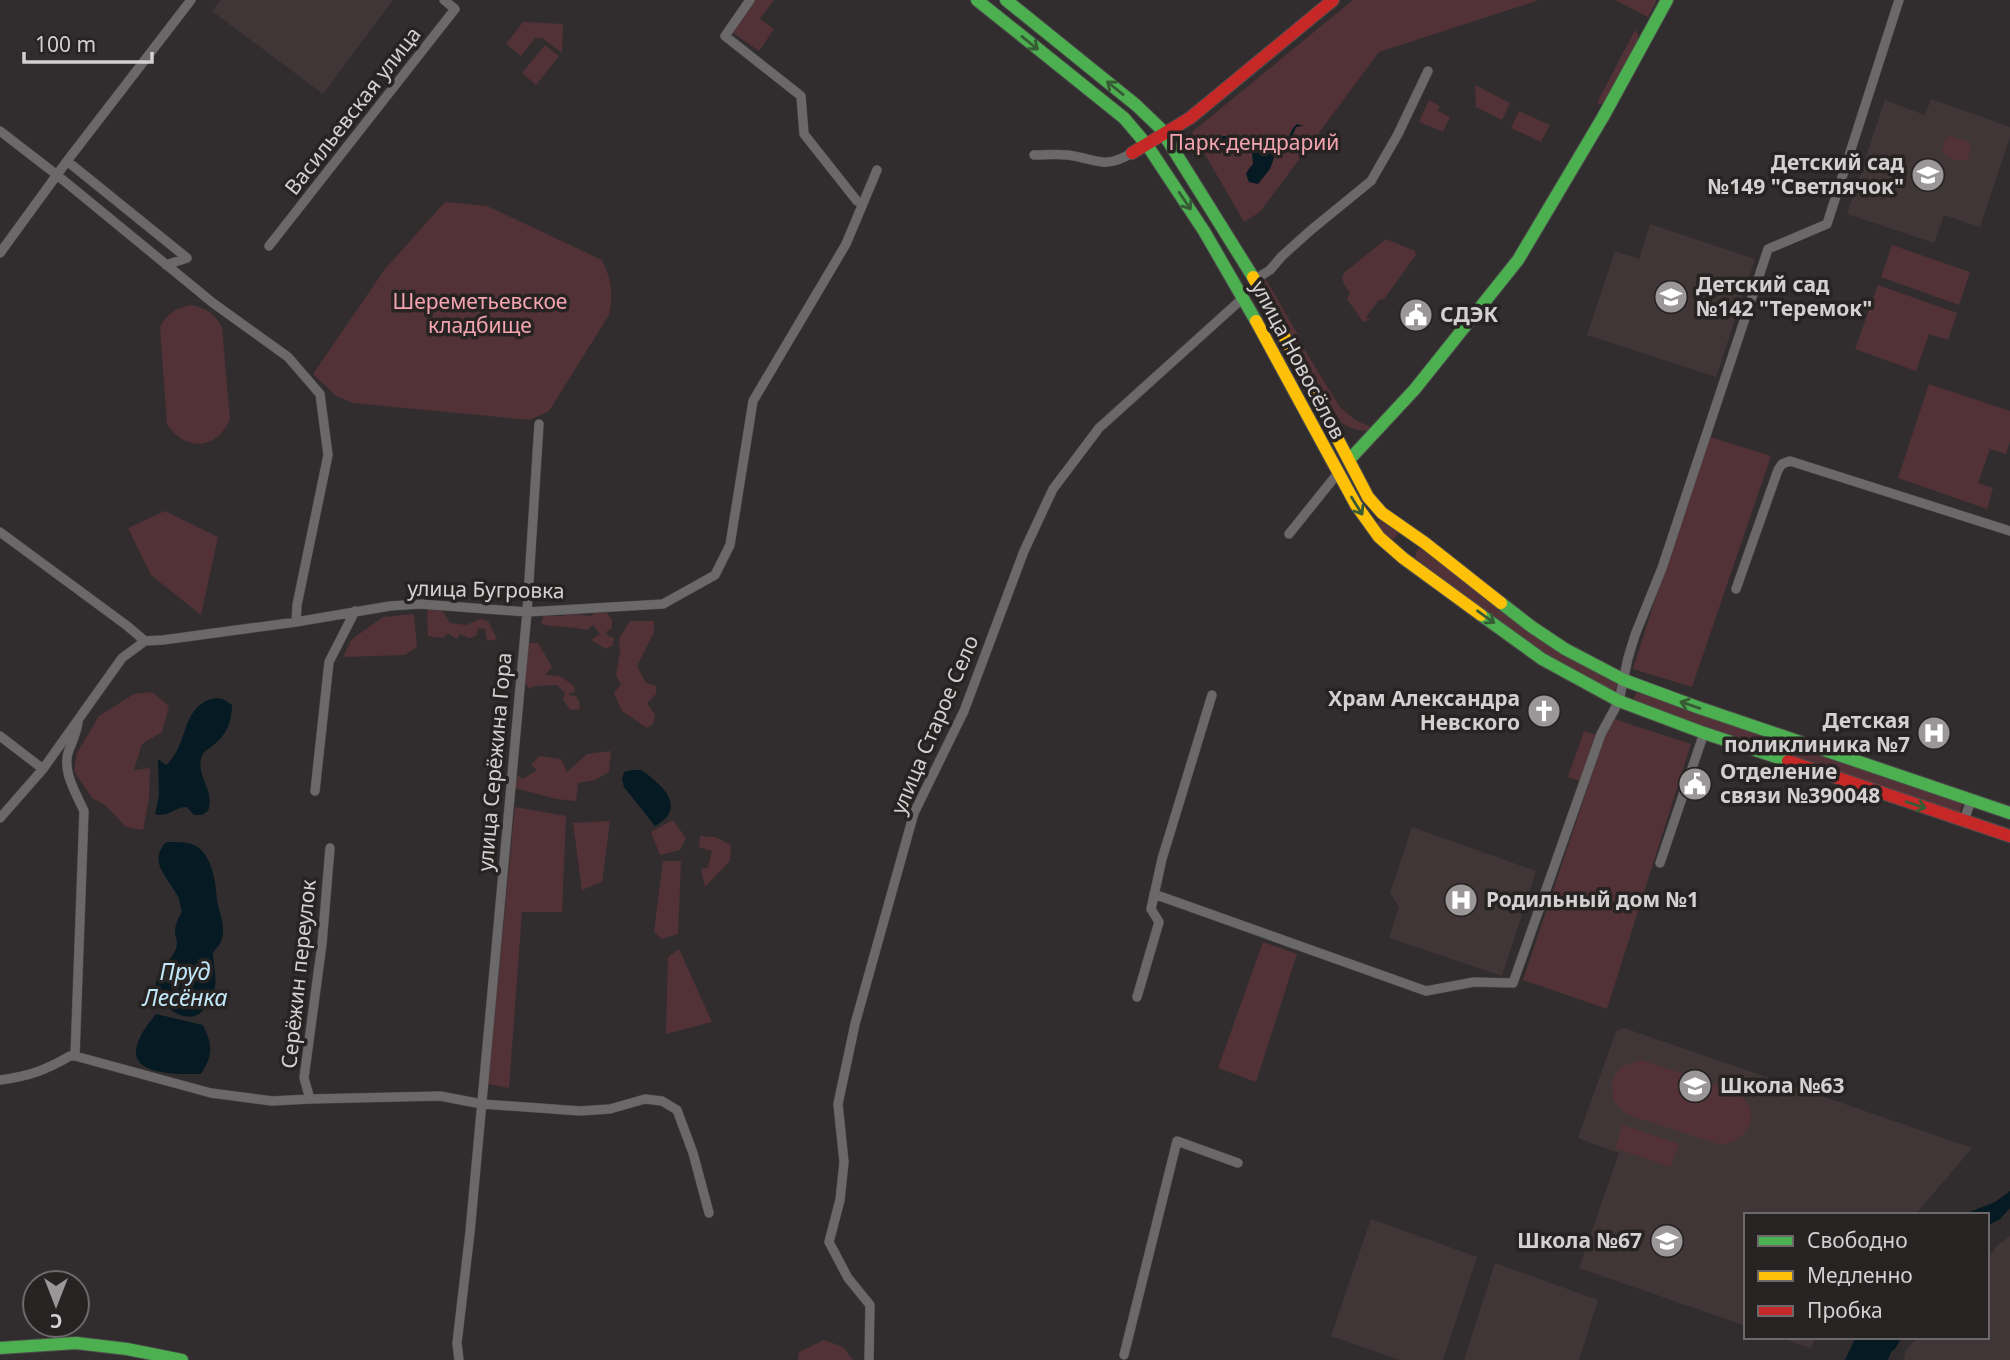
<svg xmlns="http://www.w3.org/2000/svg" width="2010" height="1360" font-family="'Noto Sans',sans-serif">
  <style>
    .built { fill: #413637 }
    .green { fill: #523237 }
    .water { fill: #051a22 }
    .lines { fill: none; stroke-linecap: round; stroke-linejoin: round }
    .street-casing { stroke: #4d4b4b; stroke-width: 10 }
    .fast-casing { stroke: #4d4b4b; stroke-width: 14 }
    .slow-casing { stroke: #4d4b4b; stroke-width: 14 }
    .jam-casing { stroke: #4d4b4b; stroke-width: 14 }
    .street { stroke: #6b6869; stroke-width: 9 }
    .fast { stroke: #4caf50; stroke-width: 12 }
    .slow { stroke: #ffc107; stroke-width: 12 }
    .jam { stroke: #c62828; stroke-width: 12 }
    .oneway { stroke: #365b35 }
    .labels { text-anchor: middle; stroke-width: 7; stroke-linejoin: round; paint-order: stroke }
    .street-label { font-size: 21px; fill: #d4d0d1; stroke: #282323 }
    .park-label { font-size: 21px; fill: #f4a5b0; stroke: #282323 }
    .poi-label { font-size: 21px; font-weight: bold; fill: #d4d0d1; stroke: #282323; text-anchor: start }
    .water-label { font-size: 23px; font-style: italic; fill: #c0e8f9; stroke: #282323 }
  </style>
  <rect width="100%" height="100%" fill="#312d2e"/>
  <path class="built" d="M 221,0 L 393,0 L 323,94 L 212,11 Z
    M 1931,99 L 2010,127 L 2010,137 L 1980,227 L 1944,215 L 1934,243 L 1847,214 L 1885,100 L 1925,115 Z
    M 1650,224 L 1755,259 L 1716,377 L 1587,335 L 1615,251 L 1639,259 Z
    M 1412,827 L 1536,871 L 1502,976 L 1389,938 L 1399,907 L 1390,893 Z
    M 1624,1028 L 1972,1148 L 1915,1215 L 1746,1215 L 1746,1326 L 1579,1268 L 1619,1153 L 1578,1138 L 1615,1034 L 1618,1030 Z
    M 1371,1219 L 1477,1257 L 1443,1360 L 1400,1360 L 1331,1336 Z
    M 2010,1236 L 2010,1360 L 1904,1360 L 1905,1352 L 1917,1337 L 1987,1337 L 1987,1260 L 1997,1246 Z
    M 1495,1263 L 1598,1300 L 1579,1360 L 1464,1360 Z
    M 1778,1337 L 1817,1337 L 1810,1348 Z"/>
  <path class="green" d="M 754,0 L 774,0 L 760,19 L 774,29 L 759,51 L 732,32 Z
    M 1353,0 L 1539,0 L 1379,52 L 1260,212 L 1244,222 L 1192,132 Z
    M 1615,0 L 1657,0 L 1648,17 Z
    M 523,22 L 563,24 L 562,53 L 542,38 L 535,38 L 521,56 L 506,44 Z
    M 1635,30 L 1638,34 L 1638,41 L 1605,102 L 1600,104 L 1597,103 Z
    M 545,45 L 559,56 L 536,85 L 522,73 Z
    M 1475,85 L 1510,103 L 1502,120 L 1476,107 Z
    M 1429,100 L 1440,106 L 1438,111 L 1450,117 L 1443,132 L 1419,122 Z
    M 1519,111 L 1550,125 L 1541,142 L 1511,128 Z
    M 1950,136 L 1969,142 L 1971,145 L 1968,159 C 1959,162 1948,159 1942,152 L 1945,140 Z
    M 445,202 L 487,206 L 602,260 C 611,279 614,294 609,315 L 549,411 L 530,420 L 353,403 L 336,396 L 313,374 L 385,269 Z
    M 1386,239 L 1415,251 L 1416,255 L 1384,299 L 1379,300 L 1366,317 L 1370,320 L 1363,322 L 1347,299 L 1350,293 L 1344,284 L 1342,277 L 1345,272 Z
    M 1892,245 L 1970,272 L 1959,305 L 1881,277 Z
    M 1265,278 L 1300,338 L 1299,341 L 1340,407 L 1355,420 L 1377,430 C 1364,432 1349,430 1340,421 L 1260,284 L 1261,280 Z
    M 1878,285 L 1957,313 L 1948,340 L 1929,334 L 1916,371 L 1855,349 Z
    M 191,305 C 207,308 215,314 222,328 L 230,420 C 216,450 185,452 167,424 L 160,327 C 167,314 176,308 191,305 Z
    M 1929,384 L 2010,411 L 2010,441 L 2006,454 L 1990,449 L 1978,483 L 1993,488 L 1987,509 L 1898,478 Z
    M 1707,436 L 1771,456 L 1692,687 L 1633,669 Z
    M 165,511 L 218,537 L 201,615 L 151,575 L 128,528 Z
    M 1381,519 L 1400,531 L 1393,540 L 1379,529 L 1377,523 Z
    M 1420,547 L 1616,681 L 1617,689 L 1613,692 C 1540,661 1478,606 1415,558 L 1417,550 Z
    M 427,610 L 442,610 L 450,623 L 466,625 L 480,619 L 488,621 L 497,639 L 487,641 L 485,629 L 478,628 L 476,636 L 469,638 L 460,634 L 457,639 L 448,633 L 443,638 L 428,636 Z
    M 605,611 L 612,619 L 612,628 L 606,632 L 608,636 L 614,638 L 613,645 L 606,649 L 591,640 L 600,634 L 593,625 L 587,630 C 571,626 557,628 541,624 L 543,616 L 564,616 L 567,613 L 591,616 L 596,612 Z
    M 414,614 L 417,647 L 405,655 L 343,657 L 351,640 L 383,617 Z
    M 630,621 L 654,621 L 654,632 L 637,666 L 646,683 L 656,686 L 656,694 L 647,703 L 655,715 L 654,723 L 647,728 L 622,711 L 614,693 L 621,684 L 616,675 L 620,652 L 619,639 Z
    M 526,643 L 538,643 L 552,667 L 545,675 L 560,676 L 574,686 L 575,692 L 570,693 L 569,695 L 576,696 L 579,701 L 580,709 L 570,710 L 563,699 L 565,693 L 557,685 L 535,686 L 529,689 L 524,681 Z
    M 152,692 L 169,706 L 162,732 L 142,744 L 134,770 L 150,768 L 149,798 L 143,830 L 126,827 L 105,805 L 92,798 L 74,771 L 77,753 L 99,716 L 134,694 Z
    M 1640,692 L 1961,801 L 1962,804 L 1960,812 L 1957,812 L 1702,729 L 1633,701 L 1636,693 Z
    M 1611,718 L 1691,744 L 1607,1009 L 1523,980 Z
    M 1584,731 L 1596,735 L 1580,781 L 1568,777 Z
    M 611,751 L 609,772 L 595,780 L 578,783 L 576,801 L 556,799 L 515,788 L 516,775 L 523,779 L 537,770 L 531,765 L 539,756 L 561,759 L 567,772 L 587,754 Z
    M 515,807 L 566,816 L 562,912 L 522,912 L 509,1088 L 488,1084 Z
    M 673,820 L 686,838 L 680,850 L 660,855 L 651,832 Z
    M 610,821 L 602,882 L 582,890 L 573,823 Z
    M 700,836 L 715,837 L 731,845 L 730,861 L 705,887 L 701,869 L 708,867 L 712,851 L 699,847 Z
    M 663,861 L 681,861 L 678,934 L 662,939 L 654,932 Z
    M 1263,942 L 1297,954 L 1256,1082 L 1218,1068 Z
    M 679,949 L 712,1022 L 666,1034 L 668,957 Z
    M 1641,1060 L 1739,1092 C 1762,1115 1750,1139 1721,1145 L 1626,1114 L 1614,1101 L 1612,1085 L 1615,1074 L 1623,1066 Z
    M 1623,1125 L 1679,1144 L 1671,1167 L 1615,1148 Z
    M 824,1340 L 843,1347 L 853,1360 L 798,1360 L 799,1352 Z"/>
  <path class="water" d="M 1297,124 L 1303,126 L 1296,127 L 1290,142 L 1279,148 L 1276,152 L 1270,169 L 1258,184 L 1249,182 L 1246,174 L 1248,170 L 1253,164 L 1252,153 L 1244,148 L 1233,146 L 1226,139 L 1216,144 L 1214,141 L 1222,136 L 1229,136 L 1257,151 L 1267,152 L 1278,144 L 1286,142 L 1293,128 Z
    M 216,698 L 223,699 L 232,705 C 232,723 226,736 211,747 C 205,751 203,752 201,759 C 197,778 215,790 208,811 L 202,815 L 194,815 L 187,807 C 174,807 168,818 155,814 L 159,796 L 158,759 L 166,765 C 189,747 180,704 216,698 Z
    M 632,770 L 641,770 C 663,785 688,808 655,826 L 624,787 L 622,779 L 624,772 Z
    M 166,842 C 177,842 190,841 199,848 C 213,859 216,885 217,900 C 219,913 226,925 222,939 C 221,944 216,948 213,953 C 213,964 218,981 214,990 C 211,999 204,1013 195,1016 C 178,1021 158,1002 156,986 C 155,968 176,960 177,943 C 177,940 175,936 175,932 C 175,925 178,918 182,912 C 180,906 180,900 177,895 C 167,876 148,863 166,842 Z
    M 156,1014 L 203,1025 C 213,1046 213,1055 201,1074 C 151,1075 110,1069 156,1014 Z
    M 2010,1191 L 2010,1208 L 2000,1219 L 1989,1225 L 1987,1225 L 1987,1215 L 1962,1215 L 1995,1202 Z
    M 1856,1337 L 1902,1337 L 1895,1349 L 1891,1352 L 1888,1360 L 1845,1360 Z"/>
  <g class="lines">
    <defs>
      <path id="street" d="M 750,0 L 725,36 L 801,96 L 804,134 L 857,201
        M 0,131 L 57,175 L 213,303 L 288,357 L 320,394 L 328,455 L 297,605 L 296,622
        M 1034,155 C 1045,155 1057,154 1068,155 C 1097,159 1103,170 1132,153
        M 67,161 L 187,258 L 166,265
        M 269,246 L 455,9 L 444,0
        M 0,253 L 67,161 L 191,0
        M 1254,280 L 1270,270 L 1282,256 L 1311,230 L 1371,181 L 1398,134 L 1428,71
        M 0,532 L 126,625 L 145,641
        M 1289,534 L 1338,473
        M 1736,589 L 1778,470 L 1782,464 L 1790,461 L 2010,531
        M 145,641 L 163,640 L 296,622 L 390,606 L 420,604 L 527,612 L 663,604 L 715,575 L 730,545 L 753,401 L 846,244 L 877,170
        M 0,736 L 43,769
        M 315,791 L 329,662 L 355,611
        M 0,818 L 43,769 L 122,658 L 145,641
        M 1964,821 L 1971,800
        M 330,848 L 322,944 L 304,1078 L 310,1099 L 440,1096 L 482,1104 L 580,1111 L 610,1109 L 645,1099 L 662,1101 L 677,1110 L 693,1153 L 709,1213
        M 1660,863 L 1704,733
        M 1154,894 L 1426,991 L 1474,982 L 1513,983 L 1601,734 L 1619,701 L 1628,658 L 1635,635 L 1662,568 L 1768,249 L 1827,224 L 1899,0
        M 1137,997 L 1159,922 L 1151,909 L 1162,859 L 1212,695
        M 75,1056 L 84,811 C 76,793 61,770 69,750 C 73,740 76,734 78,723
        M 0,1080 C 29,1076 44,1071 70,1056 L 75,1056 L 211,1093 L 272,1101 L 310,1099
        M 1124,1355 L 1177,1141 L 1238,1163
        M 459,1360 L 457,1343 L 470,1232 L 527,612 L 539,424
        M 869,1360 L 870,1305 L 848,1278 L 829,1242 L 840,1200 L 844,1162 L 838,1104 L 855,1024 L 914,813 L 964,711 L 1024,551 L 1053,489 L 1099,428 L 1243,298"/>
      <path id="fast" d="M 977,0 L 1124,118 L 1147,145 L 1204,231 L 1256,321
        M 1006,0 L 1136,105 L 1160,128 L 1253,277
        M 1349,460 L 1415,389 L 1518,260 L 1603,117 L 1667,0
        M 1501,603 L 1532,627 L 1565,649 L 1624,680 L 1697,707 L 2010,813
        M 1481,615 L 1542,659 L 1619,701 L 1704,733 L 1788,761
        M 0,1348 L 76,1343 L 127,1349 L 182,1360"/>
      <path id="slow" d="M 1253,277 L 1368,497 L 1382,513 L 1425,543 L 1501,603
        M 1256,321 L 1356,505 L 1379,537 L 1403,558 L 1481,615"/>
      <path id="jam" d="M 1132,153 L 1190,118 L 1333,0
        M 1788,761 L 2010,836"/>
    </defs>
    <use href="#street" class="street-casing"/>
    <use href="#fast" class="fast-casing"/>
    <use href="#slow" class="slow-casing"/>
    <use href="#jam" class="jam-casing"/>
    <use href="#street" class="street"/>
    <use href="#fast" class="fast"/>
    <use href="#slow" class="slow"/>
    <use href="#jam" class="jam"/>
  </g>
  <defs><path id="oneway-shaft" d="M-6 0H5M1.5-3L5.5 0L1.5 3" fill="none" stroke-width="1.6" stroke-linecap="round" stroke-linejoin="round" transform="scale(1.75)"/></defs>
  <g class="oneway">
    <use href="#oneway-shaft" transform="translate(1030 43) rotate(39)"/>
    <use href="#oneway-shaft" transform="translate(1115 88) rotate(-141)"/>
    <use href="#oneway-shaft" transform="translate(1185 201) rotate(56)"/>
    <use href="#oneway-shaft" transform="translate(1357 506) rotate(58)"/>
    <use href="#oneway-shaft" transform="translate(1486 617) rotate(36)"/>
    <use href="#oneway-shaft" transform="translate(1690 705) rotate(-161)"/>
    <use href="#oneway-shaft" transform="translate(1916 805) rotate(18)"/>
  </g>
  <defs>
    <symbol id="school-disc" viewBox="-11 -11 22 22"><circle r="9.5" fill="#9b9798" stroke="#282323"/><path d="M0-5L7-2L0 1L-7-2ZM-4 1L0 2.5L4 1V4Q0 6-4 4Z" fill="#fff"/></symbol>
    <symbol id="civic-disc" viewBox="-11 -11 22 22"><circle r="9.5" fill="#9b9798" stroke="#282323"/><path d="M-.6-6.5H3V-4.5H.6V-3L4-1V1h2V6H-6V1h2V-1L-.6-3ZM-1.2 2.5V6h2.4V2.5Z" fill="#fff"/></symbol>
    <symbol id="church-disc" viewBox="-11 -11 22 22"><circle r="9.5" fill="#9b9798" stroke="#282323"/><path d="M-1.2-6h2.4v3.5h3.3v2.4h-3.3V6h-2.4V-.1h-3.3v-2.4h3.3Z" fill="#fff"/></symbol>
    <symbol id="hospital-disc" viewBox="-11 -11 22 22"><circle r="9.5" fill="#9b9798" stroke="#282323"/><path d="M-5-5h3v3.5h4V-5h3V5h-3V1.5h-4V5h-3Z" fill="#fff"/></symbol>
  </defs>
  <g fill-rule="evenodd">
    <use href="#school-disc" x="1909" y="156" width="38" height="38"/>
    <use href="#school-disc" x="1652" y="278" width="38" height="38"/>
    <use href="#civic-disc" x="1397" y="296" width="38" height="38"/>
    <use href="#church-disc" x="1525" y="692" width="38" height="38"/>
    <use href="#hospital-disc" x="1915" y="714" width="38" height="38"/>
    <use href="#civic-disc" x="1676" y="765" width="38" height="38"/>
    <use href="#hospital-disc" x="1442" y="881" width="38" height="38"/>
    <use href="#school-disc" x="1676" y="1067" width="38" height="38"/>
    <use href="#school-disc" x="1648" y="1222" width="38" height="38"/>
  </g>
  <g class="labels">
    <g class="street-label">
      <text transform="translate(353 111) rotate(-52)" y="7">Васильевская улица</text>
      <text transform="translate(1298 360) rotate(62)" y="7">улица Новосёлов</text>
      <text transform="translate(486 590) rotate(1)" y="7">улица Бугровка</text>
      <text transform="translate(935 725) rotate(-67)" y="7">улица Старое Село</text>
      <text transform="translate(495 762) rotate(-85)" y="7">улица Серёжина Гора</text>
      <text transform="translate(299 974) rotate(-84)" y="7">Серёжин переулок</text>
    </g>
    <g class="park-label">
      <text x="1254" y="150">Парк-дендрарий</text>
      <text x="480" y="309">Шереметьевское<tspan x="480" dy="24">кладбище</tspan></text>
    </g>
    <g class="poi-label">
      <text x="1904" y="170" text-anchor="end">Детский сад<tspan x="1904" dy="24">№149 "Светлячок"</tspan></text>
      <text x="1696" y="292">Детский сад<tspan x="1696" dy="24">№142 "Теремок"</tspan></text>
      <text x="1440" y="322">СДЭК</text>
      <text x="1520" y="706" text-anchor="end">Храм Александра<tspan x="1520" dy="24">Невского</tspan></text>
      <text x="1910" y="728" text-anchor="end">Детская<tspan x="1910" dy="24">поликлиника №7</tspan></text>
      <text x="1720" y="779">Отделение<tspan x="1720" dy="24">связи №390048</tspan></text>
      <text x="1486" y="907">Родильный дом №1</text>
      <text x="1720" y="1093">Школа №63</text>
      <text x="1642" y="1248" text-anchor="end">Школа №67</text>
    </g>
    <g class="water-label">
      <text x="185" y="980">Пруд<tspan x="185" dy="26">Лесёнка</tspan></text>
    </g>
  </g>
  <rect x="1744" y="1213" width="245" height="126" fill="#282323" stroke="#6d6869" stroke-width="2"/>
  <rect x="1758" y="1236" width="35" height="10" fill="#4caf50" stroke="#6d6869" stroke-width="2"/>
  <text x="1807" y="1248" font-size="21" fill="#d4d0d1">Свободно</text>
  <rect x="1758" y="1271" width="35" height="10" fill="#ffc107" stroke="#6d6869" stroke-width="2"/>
  <text x="1807" y="1283" font-size="21" fill="#d4d0d1">Медленно</text>
  <rect x="1758" y="1306" width="35" height="10" fill="#c62828" stroke="#6d6869" stroke-width="2"/>
  <text x="1807" y="1318" font-size="21" fill="#d4d0d1">Пробка</text>
  <g transform="translate(56 1304) rotate(180)"><circle r="33" fill="#282323" stroke="#6d6869" stroke-width="2"/>
  <path d="M0-5L12 26L0 18L-12 26Z" fill="#9b9798"/>
  <text y="-10" font-size="19" font-weight="bold" text-anchor="middle" fill="#d4d0d1">С</text>
  </g>
  <path d="M24 52v10h128v-10" fill="none" stroke="#d4d0d1" stroke-width="3.5"/>
  <text x="35" y="52" font-size="21" fill="#d4d0d1" stroke="#282323" stroke-width="5" paint-order="stroke">100 m</text>
</svg>
